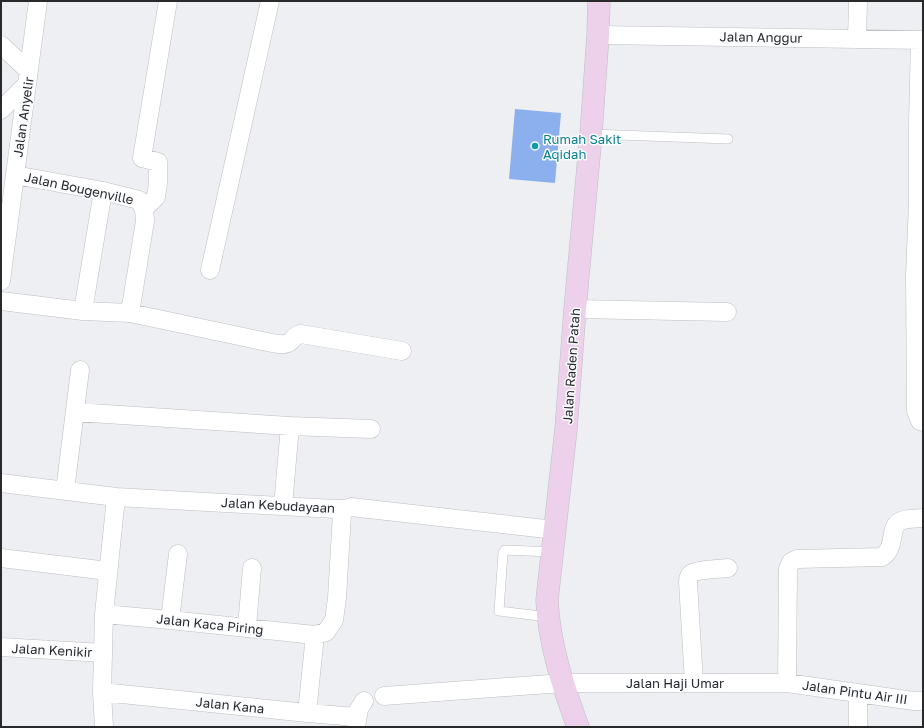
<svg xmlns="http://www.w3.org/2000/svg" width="924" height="728" font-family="'Golos Text',sans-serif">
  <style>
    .building { fill: #8cb0ee }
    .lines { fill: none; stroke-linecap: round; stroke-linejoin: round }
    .service-casing { stroke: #bdbfc2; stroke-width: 10 }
    .minor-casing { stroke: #bdbfc2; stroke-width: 19 }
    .secondary-casing { stroke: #bdbfc2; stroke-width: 23 }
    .service { stroke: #fff; stroke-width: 9 }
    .minor { stroke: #fff; stroke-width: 18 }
    .secondary { stroke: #edd0e9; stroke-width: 22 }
    .culture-dot { fill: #0f9aa8; stroke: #fafcff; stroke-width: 1.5 }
    .labels { text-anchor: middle; stroke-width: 3; stroke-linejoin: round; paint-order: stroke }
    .street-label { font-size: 13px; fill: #28292a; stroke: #fafcff }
    .culture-label { font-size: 13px; fill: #0d838f; stroke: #fafcff; text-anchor: start }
  </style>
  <rect width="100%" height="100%" fill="#edeff2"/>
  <path class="building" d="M 515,109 L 561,113 L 555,183 L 509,179 Z"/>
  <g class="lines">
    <defs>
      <path id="service" d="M 591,134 L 728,139
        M 548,617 L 499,611 L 503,553 L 505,550 L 553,552"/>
      <path id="minor" d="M 598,35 L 923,40
        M 857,39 L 858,1
        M 920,40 L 918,122 L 918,202 L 915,276 L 916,411 L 920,421 L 923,422
        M 1,45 L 29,71
        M 1,110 L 27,84
        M 15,175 L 103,191 L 139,200 L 144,209 L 145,221 L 130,313
        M 144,209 L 156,197 L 158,183 L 158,162 L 142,158 L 168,1
        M 210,270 L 270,1
        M 1,281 L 38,1
        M 1,301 L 83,311 L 130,313 L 272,343 C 278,344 286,346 291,341 C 295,337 295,335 301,334 L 402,351
        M 575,309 L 727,312
        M 83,311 L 103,191
        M 75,412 L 290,426 L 371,429
        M 1,483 L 116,497 L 335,509 L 345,509 L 351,507 L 555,530
        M 65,491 L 80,370
        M 283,506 L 290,426
        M 1,558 L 108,571
        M 104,614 L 170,620 L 315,635 L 326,632 L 334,620 L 337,598 L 342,514 L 345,509
        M 170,620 L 178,554
        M 247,627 L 252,568
        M 1,647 L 103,653
        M 694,683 L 688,582 C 688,579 689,575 692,573 C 699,569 719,569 728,568
        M 787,683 L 788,569 L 791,562 L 797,559 L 882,557 C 897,548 888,526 901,521 C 907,518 916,519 923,518
        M 102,692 L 307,713 L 357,717
        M 858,693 L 858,727
        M 384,696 L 563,683 L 787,683 L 914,701 L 923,701
        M 307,713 L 315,635
        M 104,727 L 102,692 L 104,614 L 116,497
        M 356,727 L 359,709 L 364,701"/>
      <path id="secondary" d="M 578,727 C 563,686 549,644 547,600 L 566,429 L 575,309 L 591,134 L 598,35 L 599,1"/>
    </defs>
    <use href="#service" class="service-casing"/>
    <use href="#minor" class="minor-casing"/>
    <use href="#secondary" class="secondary-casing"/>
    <use href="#service" class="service"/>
    <use href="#minor" class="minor"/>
    <use href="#secondary" class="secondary"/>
  </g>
  <circle class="culture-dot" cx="535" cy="146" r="4"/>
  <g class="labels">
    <g class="street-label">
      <text transform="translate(761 37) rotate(1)" y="5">Jalan Anggur</text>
      <text transform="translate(23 117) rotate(-82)" y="5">Jalan Anyelir</text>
      <text transform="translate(79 188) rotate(12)" y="5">Jalan Bougenville</text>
      <text transform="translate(571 366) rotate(-86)" y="5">Jalan Raden Patah</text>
      <text transform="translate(278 505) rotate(3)" y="5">Jalan Kebudayaan</text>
      <text transform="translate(210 624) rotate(6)" y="5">Jalan Kaca Piring</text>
      <text transform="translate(52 650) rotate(3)" y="5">Jalan Kenikir</text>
      <text x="675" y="688">Jalan Haji Umar</text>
      <text transform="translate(855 692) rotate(8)" y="5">Jalan Pintu Air III</text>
      <text transform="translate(230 705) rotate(6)" y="5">Jalan Kana</text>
    </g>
    <g class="culture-label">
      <text x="543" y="144">Rumah Sakit<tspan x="543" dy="15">Aqidah</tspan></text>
    </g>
  </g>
  <rect width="924" height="728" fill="none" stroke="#28292a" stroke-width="4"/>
</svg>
